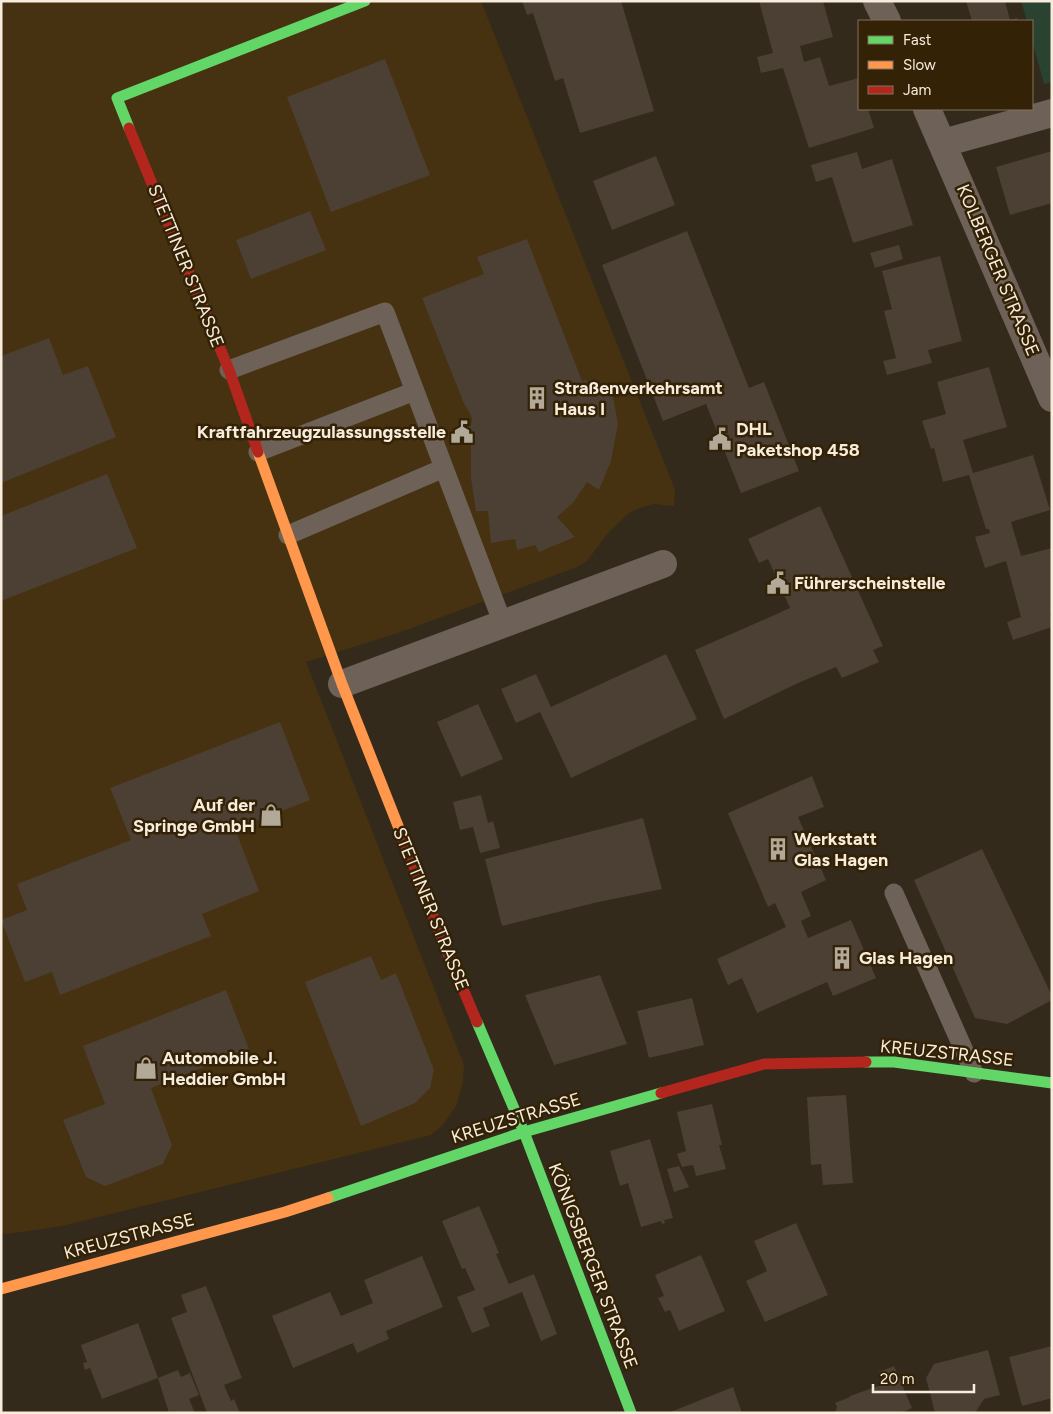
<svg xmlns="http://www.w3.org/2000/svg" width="1053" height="1414" font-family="Figtree,sans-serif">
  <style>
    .built { fill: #463211 }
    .green { fill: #2a4330 }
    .building { fill: #4c3f33 }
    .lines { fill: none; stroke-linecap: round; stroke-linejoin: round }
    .lane { stroke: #6e6157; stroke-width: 19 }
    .street { stroke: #6e6157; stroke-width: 28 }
    .fast { stroke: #63d668; stroke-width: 11 }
    .slow { stroke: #ff974d; stroke-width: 11 }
    .jam { stroke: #b3261e; stroke-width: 11 }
    .labels { text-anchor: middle; stroke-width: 5; stroke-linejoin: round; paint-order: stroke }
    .street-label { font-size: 18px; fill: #f8eddd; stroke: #332206 }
    .poi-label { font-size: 18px; font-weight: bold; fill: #f8eddd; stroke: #332206; text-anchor: start }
  </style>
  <rect width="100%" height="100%" fill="#332a1b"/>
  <path class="built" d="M 1,1 L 481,1 L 675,490 L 674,506 L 654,504 L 640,508 L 629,513 L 608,533 L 587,561 L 577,567 L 398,633 L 306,662 L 464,1065 L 463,1082 L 456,1106 L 442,1126 L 431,1135 L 62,1226 L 7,1234 L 1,1233 Z"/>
  <path class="green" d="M 1021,1 L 1052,1 L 1052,82 L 1044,84 L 1032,40 L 1032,21 L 1027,21 Z"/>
  <path class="building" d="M 522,1 L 621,1 L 654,111 L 580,133 L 563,78 L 555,81 L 533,13 L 527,15 Z
    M 759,1 L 823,1 L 833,37 L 800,46 L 804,62 L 820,57 L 829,86 L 859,78 L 859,109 L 868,109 L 874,128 L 809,148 L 783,68 L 761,73 L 757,57 L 773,53 Z
    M 966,1 L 1005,1 L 1010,20 L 1017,18 L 1018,21 L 972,21 Z
    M 385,59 L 430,175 L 331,212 L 287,97 Z
    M 1052,151 L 1052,203 L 1010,215 L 996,167 Z
    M 857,152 L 862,169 L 892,159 L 913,225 L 853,243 L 832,177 L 816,182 L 811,165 Z
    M 656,156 L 675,205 L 612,230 L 593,181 Z
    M 310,211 L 326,250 L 251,279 L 236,240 Z
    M 687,231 L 749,388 L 764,382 L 799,471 L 741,493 L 706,404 L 663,421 L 602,265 Z
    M 527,239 L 582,381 L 586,380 L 594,391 L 611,386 L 618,424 L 611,461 L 599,490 L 587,482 L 573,503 L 557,517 L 575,537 L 539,552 L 535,545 L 517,550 L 515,539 L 491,543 L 488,511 L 476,511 L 471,478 L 471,443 L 461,440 L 464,425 L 471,426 L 472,418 L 467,408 L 465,406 L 422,298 L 484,274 L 477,257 Z
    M 899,245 L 903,259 L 875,268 L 870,253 Z
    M 940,256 L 962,341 L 928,350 L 932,363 L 887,375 L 883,361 L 896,358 L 884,311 L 892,309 L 882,271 Z
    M 49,338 L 63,375 L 88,366 L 116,437 L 1,483 L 1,356 Z
    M 989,367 L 1007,427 L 963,440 L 973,473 L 1033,455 L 1050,510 L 1011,522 L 1021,556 L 1052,548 L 1052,612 L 1050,613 L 1052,627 L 1013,640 L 1007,622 L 1021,617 L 1006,561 L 985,568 L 975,537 L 990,533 L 989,529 L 986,529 L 969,475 L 943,482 L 934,448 L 931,449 L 922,421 L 946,414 L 937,382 Z
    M 107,474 L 137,548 L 1,601 L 1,516 Z
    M 820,506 L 883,646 L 873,650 L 879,662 L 842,678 L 836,667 L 798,683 L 724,719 L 695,650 L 790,608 L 768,559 L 759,563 L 748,539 Z
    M 666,654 L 697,719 L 571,778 L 540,712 L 516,723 L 501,689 L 536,674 L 551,707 Z
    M 478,704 L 503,759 L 461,777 L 437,722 Z
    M 280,722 L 310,800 L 235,829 L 259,891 L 202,914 L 211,936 L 60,995 L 52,972 L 25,982 L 1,920 L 27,910 L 17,884 L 131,840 L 110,788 Z
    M 812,776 L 824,807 L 798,817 L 826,880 L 801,892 L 811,916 L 801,921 L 808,938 L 851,920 L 876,978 L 833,996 L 827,982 L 757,1013 L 742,978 L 728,985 L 717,959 L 786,927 L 775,903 L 768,907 L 728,813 Z
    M 481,795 L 488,823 L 493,821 L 500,848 L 480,853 L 473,827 L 460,830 L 453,802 Z
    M 643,818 L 662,889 L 594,903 L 502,926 L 485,859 Z
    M 982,849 L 1052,996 L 1052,1000 L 1007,1024 L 975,1018 L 914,880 Z
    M 371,956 L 381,980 L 396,973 L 434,1070 L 430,1088 L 415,1103 L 361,1126 L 305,982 Z
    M 600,975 L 627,1044 L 554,1065 L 525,995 Z
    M 226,990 L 249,1049 L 151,1088 L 172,1145 L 163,1164 L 105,1186 L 86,1177 L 63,1120 L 105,1104 L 83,1046 Z
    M 692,998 L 704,1045 L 649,1058 L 637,1011 Z
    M 846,1095 L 853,1183 L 823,1185 L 821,1164 L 811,1165 L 807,1097 Z
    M 712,1104 L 722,1145 L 719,1145 L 726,1169 L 696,1176 L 693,1165 L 682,1167 L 677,1154 L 686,1151 L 677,1112 Z
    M 650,1139 L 673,1218 L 664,1220 L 665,1223 L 662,1224 L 661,1221 L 641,1227 L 628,1183 L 620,1186 L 610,1151 Z
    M 679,1166 L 689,1187 L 674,1192 L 667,1169 Z
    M 479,1206 L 499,1253 L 496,1254 L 509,1284 L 534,1274 L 557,1334 L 541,1341 L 522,1292 L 483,1308 L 490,1326 L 472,1333 L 457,1297 L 475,1290 L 465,1268 L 462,1269 L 442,1221 Z
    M 796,1223 L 828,1295 L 765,1322 L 746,1281 L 767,1271 L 754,1241 Z
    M 701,1255 L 725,1311 L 679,1331 L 670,1310 L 665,1312 L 658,1298 L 664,1296 L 655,1275 Z
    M 422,1256 L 443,1307 L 386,1331 L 389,1339 L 357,1353 L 353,1343 L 293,1368 L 272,1316 L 330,1292 L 341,1316 L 373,1303 L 364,1280 Z
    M 206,1286 L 242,1378 L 224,1385 L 231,1401 L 234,1399 L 240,1413 L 207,1413 L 171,1318 L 187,1312 L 181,1295 Z
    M 138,1323 L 158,1378 L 102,1399 L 90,1368 L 85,1370 L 83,1363 L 87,1362 L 81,1345 Z
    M 1052,1346 L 1052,1398 L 1022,1406 L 1009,1357 Z
    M 988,1350 L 1000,1395 L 984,1399 L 975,1413 L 935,1413 L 926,1378 L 934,1364 Z
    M 894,1366 L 912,1408 L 901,1413 L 835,1413 L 837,1407 L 835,1403 L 850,1397 L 850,1396 L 884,1384 L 879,1372 Z
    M 178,1370 L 181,1377 L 190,1373 L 199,1395 L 189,1399 L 195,1413 L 169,1413 L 158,1378 Z
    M 733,1387 L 742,1413 L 668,1413 Z"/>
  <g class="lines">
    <path class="lane" d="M 229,370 L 385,312 L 503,624
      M 258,452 L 415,391
      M 288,535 L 444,468
      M 894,893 L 974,1073"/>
    <path class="street" d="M 877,1 L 887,21
      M 927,109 L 1052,398
      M 943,143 L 1052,113
      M 342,684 L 663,564"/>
    <path class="fast" d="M 129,128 L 117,98 L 365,1
      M 477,1022 L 524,1132 L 631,1413
      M 866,1062 L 894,1062 L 1052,1083
      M 328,1198 L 524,1132 L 661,1093"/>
    <path class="slow" d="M 258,452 L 342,684 L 404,841
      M 1,1289 L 285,1212 L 328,1198"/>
    <path class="jam" d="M 129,128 L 229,370 L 258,452
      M 404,841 L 446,949 L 477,1022
      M 661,1093 L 764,1064 L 866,1062"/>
  </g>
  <defs>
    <symbol id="building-bare" viewBox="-9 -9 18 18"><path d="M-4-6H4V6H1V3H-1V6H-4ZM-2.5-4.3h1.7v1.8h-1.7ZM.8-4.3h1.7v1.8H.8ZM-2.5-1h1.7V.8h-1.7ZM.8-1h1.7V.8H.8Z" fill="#b3a999" stroke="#332206" stroke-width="2.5" paint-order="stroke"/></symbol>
    <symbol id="civic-bare" viewBox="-9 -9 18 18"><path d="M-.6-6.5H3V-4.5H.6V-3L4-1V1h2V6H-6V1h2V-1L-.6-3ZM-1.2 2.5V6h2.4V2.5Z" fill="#b3a999" stroke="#332206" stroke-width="2.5" paint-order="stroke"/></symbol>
    <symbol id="shop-bare" viewBox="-9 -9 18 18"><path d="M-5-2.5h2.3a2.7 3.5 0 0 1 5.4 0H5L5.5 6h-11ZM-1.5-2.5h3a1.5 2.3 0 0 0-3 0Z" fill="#b3a999" stroke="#332206" stroke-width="2.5" paint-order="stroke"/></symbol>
  </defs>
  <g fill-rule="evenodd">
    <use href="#building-bare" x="521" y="382" width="32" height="32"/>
    <use href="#civic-bare" x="446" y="416" width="32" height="32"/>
    <use href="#civic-bare" x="704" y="423" width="32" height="32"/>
    <use href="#civic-bare" x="762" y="567" width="32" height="32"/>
    <use href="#shop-bare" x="255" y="799" width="32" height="32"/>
    <use href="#building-bare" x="762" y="833" width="32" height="32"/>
    <use href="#building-bare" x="826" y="942" width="32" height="32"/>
    <use href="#shop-bare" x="130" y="1052" width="32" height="32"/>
  </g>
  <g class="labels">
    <g class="street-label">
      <text transform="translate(186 266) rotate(68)" y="6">STETTINER STRASSE</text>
      <text transform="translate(998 270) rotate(67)" y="6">KOLBERGER STRASSE</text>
      <text transform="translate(431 909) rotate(68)" y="6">STETTINER STRASSE</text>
      <text transform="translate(947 1053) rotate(6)" y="6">KREUZSTRASSE</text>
      <text transform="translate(516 1118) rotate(-17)" y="6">KREUZSTRASSE</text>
      <text transform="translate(129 1236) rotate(-15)" y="6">KREUZSTRASSE</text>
      <text transform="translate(593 1266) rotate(69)" y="6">KÖNIGSBERGER STRASSE</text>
    </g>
    <g class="poi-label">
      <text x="554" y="394">Straßenverkehrsamt<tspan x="554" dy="21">Haus I</tspan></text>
      <text x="736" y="435">DHL<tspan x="736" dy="21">Paketshop 458</tspan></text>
      <text x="446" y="438" text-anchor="end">Kraftfahrzeugzulassungsstelle</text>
      <text x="794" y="589">Führerscheinstelle</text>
      <text x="255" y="811" text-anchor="end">Auf der<tspan x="255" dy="21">Springe GmbH</tspan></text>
      <text x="794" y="845">Werkstatt<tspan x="794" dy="21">Glas Hagen</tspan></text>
      <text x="859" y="964">Glas Hagen</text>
      <text x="162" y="1064">Automobile J.<tspan x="162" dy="21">Heddier GmbH</tspan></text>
    </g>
  </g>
  <rect width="1053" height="1414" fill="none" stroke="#f8eddd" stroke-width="5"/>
  <rect x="858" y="20" width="175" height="90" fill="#332206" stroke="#82735c"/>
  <rect x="868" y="36" width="25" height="8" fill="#63d668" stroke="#82735c"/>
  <text x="903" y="45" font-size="15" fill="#f8eddd">Fast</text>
  <rect x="868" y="61" width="25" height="8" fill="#ff974d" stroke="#82735c"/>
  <text x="903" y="70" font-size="15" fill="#f8eddd">Slow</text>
  <rect x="868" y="86" width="25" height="8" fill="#b3261e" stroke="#82735c"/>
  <text x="903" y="95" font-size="15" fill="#f8eddd">Jam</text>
  <path d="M873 1384v8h101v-8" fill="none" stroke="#f8eddd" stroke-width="2.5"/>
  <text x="880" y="1384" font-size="15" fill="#f8eddd" stroke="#332206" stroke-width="4" paint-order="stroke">20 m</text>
</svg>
